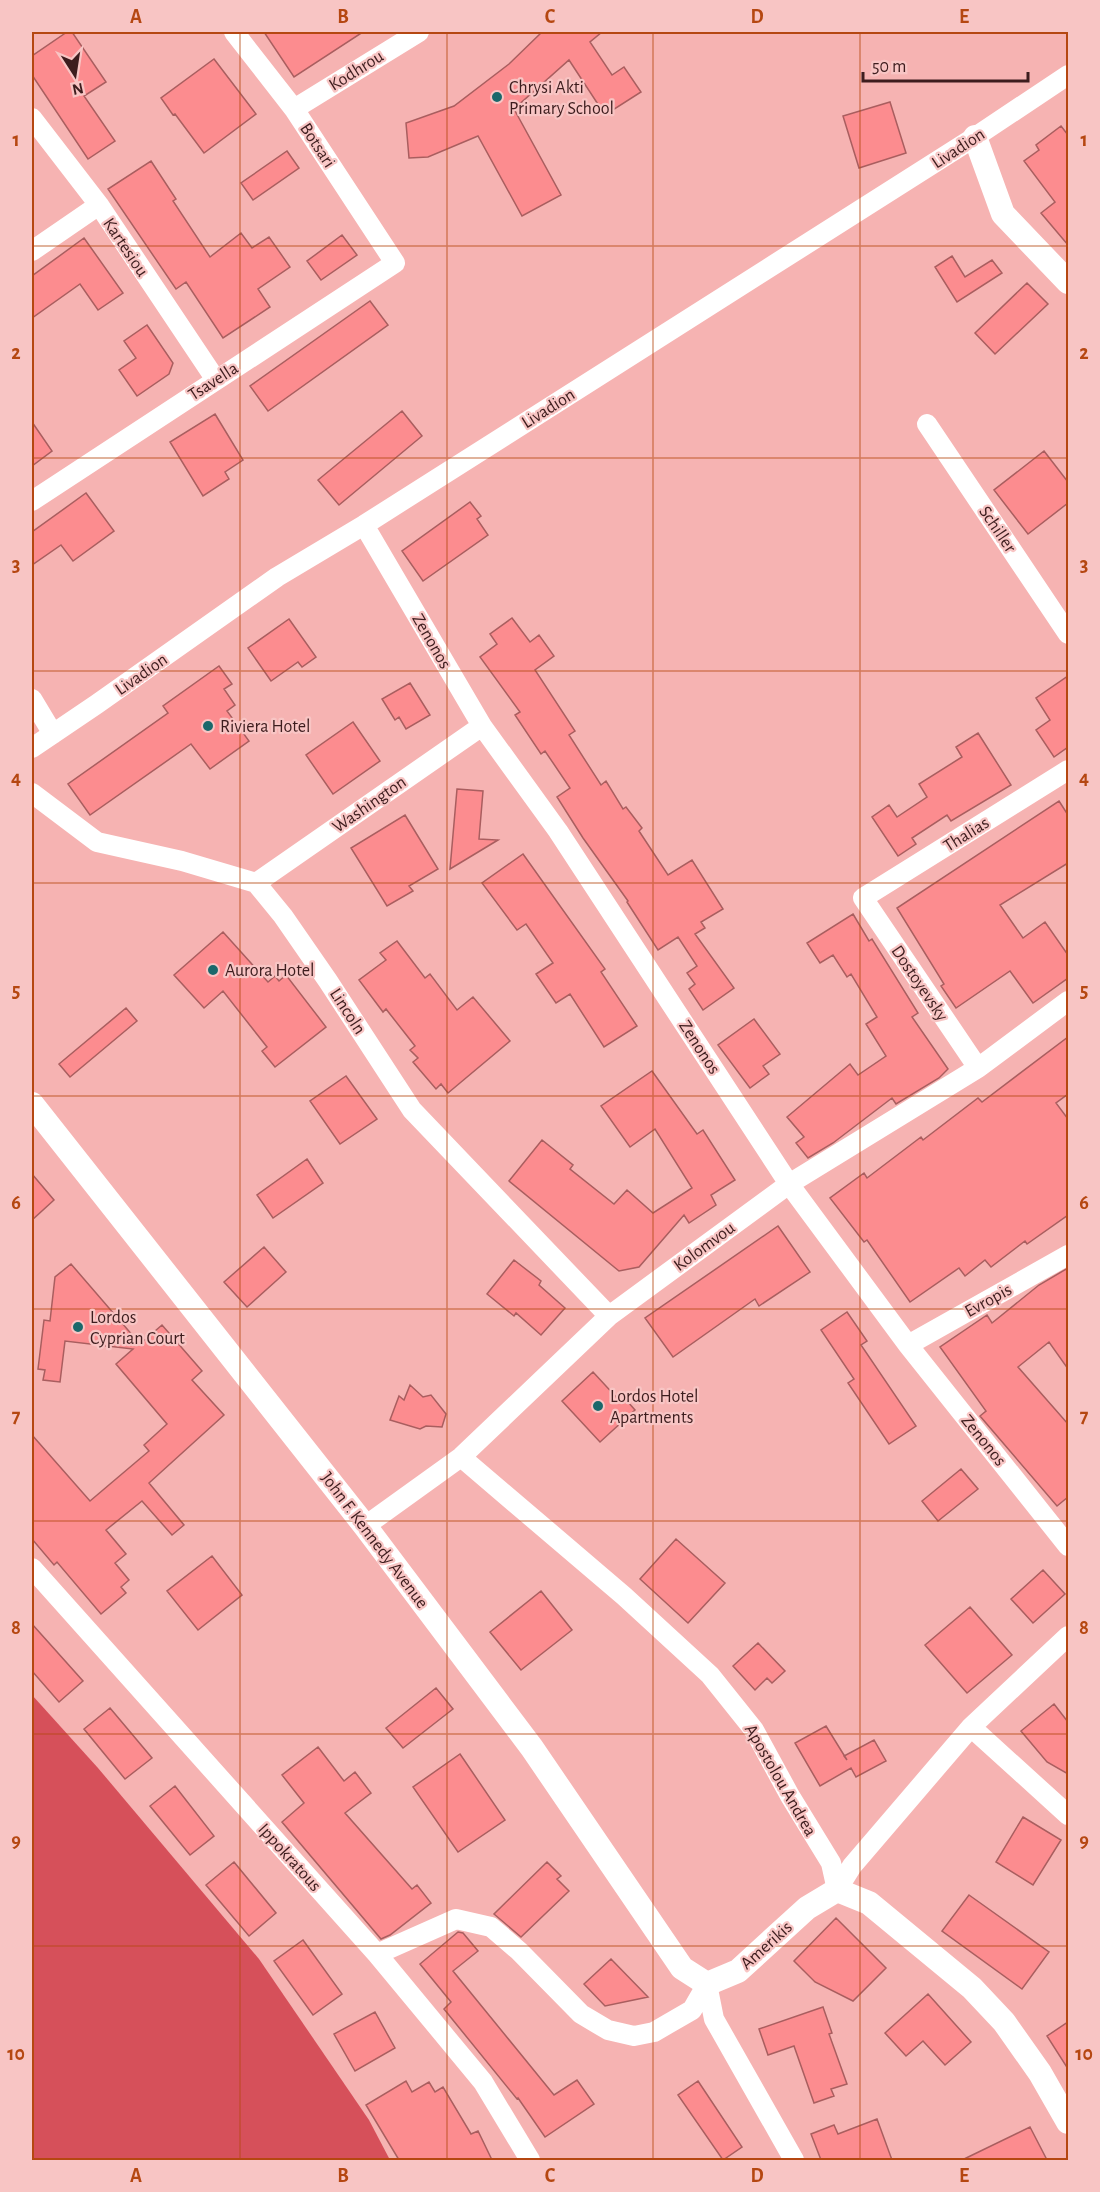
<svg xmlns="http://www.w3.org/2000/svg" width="1100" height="2192" font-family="'Alegreya Sans',sans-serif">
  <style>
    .water { fill: #d6505a }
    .building { fill: #fc8c8f; stroke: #a95e5f; stroke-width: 1.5 }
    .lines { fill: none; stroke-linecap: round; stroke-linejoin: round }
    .minor { stroke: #fff; stroke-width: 20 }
    .tertiary { stroke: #fff; stroke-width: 24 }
    .grid { fill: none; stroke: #b54711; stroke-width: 1.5; stroke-opacity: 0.55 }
    .poi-dot { fill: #1a686b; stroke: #f8c5c4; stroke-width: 2 }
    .labels { text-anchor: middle; stroke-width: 4.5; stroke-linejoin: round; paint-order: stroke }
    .street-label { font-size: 18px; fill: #3d1d1e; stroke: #f8c5c4 }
    .poi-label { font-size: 18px; fill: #3d1d1e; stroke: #f8c5c4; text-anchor: start }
    .neatline { fill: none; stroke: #b54711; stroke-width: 2 }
    .grid-label { font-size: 20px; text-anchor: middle; font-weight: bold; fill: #b54711 }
  </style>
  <rect width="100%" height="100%" fill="#f6b3b2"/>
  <path class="water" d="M 32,1695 L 98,1768 L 259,1959 L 369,2120 L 390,2160 L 32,2160 Z"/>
  <path class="building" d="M 67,32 L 72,32 L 106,82 L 84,96 L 115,141 L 88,159 L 32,75 L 32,56 Z
    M 264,32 L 363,32 L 294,77 Z
    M 542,32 L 602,32 L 590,42 L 612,75 L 624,67 L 641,92 L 605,115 L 569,60 L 514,109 L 561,195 L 522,216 L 478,136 L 428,157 L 409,158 L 406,123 L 454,106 L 509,64 Z
    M 214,59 L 256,114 L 204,153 L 175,114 L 173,115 L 161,98 Z
    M 890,102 L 906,153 L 859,168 L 843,116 Z
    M 1061,126 L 1068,135 L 1068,245 L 1041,213 L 1055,202 L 1024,161 L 1039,150 L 1036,145 Z
    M 287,151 L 299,168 L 253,200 L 241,183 Z
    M 151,161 L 176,199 L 173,201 L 210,257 L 241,233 L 252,248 L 269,237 L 290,267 L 258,289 L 270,307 L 223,338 L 186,282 L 176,289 L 108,189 Z
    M 342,235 L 357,255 L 321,280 L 307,261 Z
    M 84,238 L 123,293 L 98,310 L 80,284 L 32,318 L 32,276 Z
    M 952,256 L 965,277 L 992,260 L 1002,273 L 957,302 L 935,267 Z
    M 1027,283 L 1048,304 L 995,354 L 975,333 Z
    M 370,301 L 388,325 L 268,411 L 250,386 Z
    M 147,325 L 173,363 L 169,374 L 137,396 L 119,370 L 136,358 L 124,341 Z
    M 402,411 L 422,436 L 339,505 L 318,480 Z
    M 215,414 L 243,460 L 225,472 L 229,479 L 203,496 L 170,442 Z
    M 32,422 L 52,451 L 32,466 Z
    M 1044,451 L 1068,482 L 1068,503 L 1028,534 L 994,490 Z
    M 86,493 L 114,531 L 73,561 L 61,545 L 32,565 L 32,532 Z
    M 470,502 L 481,516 L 477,519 L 488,535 L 423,581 L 402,551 Z
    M 512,618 L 530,642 L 539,635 L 554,656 L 535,670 L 575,731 L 569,735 L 601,785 L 606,781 L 623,809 L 626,807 L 642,828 L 639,831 L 668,875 L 692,860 L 723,909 L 701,922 L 705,928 L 695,934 L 734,988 L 703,1010 L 689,989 L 695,984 L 687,973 L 697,966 L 678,937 L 658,950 L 627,902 L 628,901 L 583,838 L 557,797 L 570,788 L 545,751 L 541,754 L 515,715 L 520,712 L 480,657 L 497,644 L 490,634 Z
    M 289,619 L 316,657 L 302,667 L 298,662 L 271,681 L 248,648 Z
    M 219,666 L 232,684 L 224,689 L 235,705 L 227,711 L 249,741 L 210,769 L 191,744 L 90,815 L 68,784 L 168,713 L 163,706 Z
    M 1068,676 L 1068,747 L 1054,757 L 1036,730 L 1050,720 L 1036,698 Z
    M 410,683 L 430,715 L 406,729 L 399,717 L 395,720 L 382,699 Z
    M 353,722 L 380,761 L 333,794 L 306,755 Z
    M 978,733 L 1011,785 L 951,821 L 947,815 L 912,838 L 916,844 L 898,856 L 872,817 L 889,805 L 897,817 L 927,797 L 919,784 L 962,757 L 956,747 Z
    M 457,789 L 483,791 L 479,839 L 498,840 L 450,869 Z
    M 1059,801 L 1068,815 L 1068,863 L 1000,905 L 1023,938 L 1045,922 L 1068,955 L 1068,978 L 1033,1003 L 1010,971 L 956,1008 L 941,986 L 944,984 L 897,908 Z
    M 405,815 L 438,869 L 409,886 L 413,891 L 387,906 L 351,848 Z
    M 523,854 L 605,969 L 601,972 L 637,1026 L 604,1047 L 570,994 L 556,1003 L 536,974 L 553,963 L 526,924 L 517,930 L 482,883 Z
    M 853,914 L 869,941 L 872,939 L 918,1013 L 912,1017 L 948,1069 L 939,1078 L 896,1104 L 892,1098 L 833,1143 L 808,1158 L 796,1143 L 804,1137 L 787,1117 L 850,1064 L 858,1075 L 886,1056 L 866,1024 L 877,1017 L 851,974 L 847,977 L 833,955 L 820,963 L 807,943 Z
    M 223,932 L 268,982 L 275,976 L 279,981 L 286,975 L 326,1027 L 275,1067 L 262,1051 L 267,1047 L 223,991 L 204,1008 L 174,975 Z
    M 397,941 L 425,978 L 430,974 L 457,1010 L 473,997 L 510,1041 L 448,1093 L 441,1084 L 436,1089 L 413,1062 L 418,1058 L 410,1050 L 415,1046 L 386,1009 L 383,1012 L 359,980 L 386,960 L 380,953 Z
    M 126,1008 L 137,1021 L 70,1077 L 59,1064 Z
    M 754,1019 L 780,1054 L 763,1066 L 769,1074 L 750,1088 L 718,1045 Z
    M 1068,1037 L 1068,1094 L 1056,1103 L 1068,1119 L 1068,1215 L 1027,1244 L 1025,1241 L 991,1267 L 985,1260 L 965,1276 L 959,1268 L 910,1302 L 867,1240 L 864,1242 L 830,1198 L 864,1173 L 867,1178 L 921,1137 L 923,1140 L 978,1098 L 982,1102 Z
    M 652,1071 L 697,1134 L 703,1130 L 735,1180 L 711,1195 L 716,1205 L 689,1223 L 684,1215 L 639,1267 L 619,1271 L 509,1181 L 542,1140 L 573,1165 L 570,1169 L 614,1204 L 627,1190 L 653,1213 L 692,1188 L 655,1129 L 630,1147 L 601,1106 Z
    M 346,1076 L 377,1119 L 340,1144 L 310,1101 Z
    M 307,1159 L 323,1183 L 273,1218 L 257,1195 Z
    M 32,1174 L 54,1200 L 32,1220 Z
    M 778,1226 L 810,1272 L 759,1306 L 755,1299 L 673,1357 L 645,1318 Z
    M 264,1247 L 286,1272 L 247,1307 L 224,1282 Z
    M 514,1260 L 541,1281 L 539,1285 L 565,1308 L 541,1335 L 516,1313 L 514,1316 L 487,1294 Z
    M 71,1264 L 140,1344 L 162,1325 L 202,1371 L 192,1380 L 224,1415 L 149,1483 L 184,1525 L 172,1535 L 142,1501 L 106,1530 L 126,1554 L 115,1563 L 129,1580 L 121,1587 L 126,1593 L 101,1614 L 57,1562 L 54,1565 L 32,1539 L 32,1435 L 90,1501 L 149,1451 L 144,1445 L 167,1424 L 116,1364 L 133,1349 L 65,1341 L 60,1382 L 43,1380 L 45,1370 L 38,1369 L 44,1320 L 50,1321 L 55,1277 Z
    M 1068,1268 L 1068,1369 L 1049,1342 L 1018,1367 L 1068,1424 L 1068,1497 L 1057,1506 L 980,1416 L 986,1411 L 940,1347 L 987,1315 L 992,1323 L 1039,1285 Z
    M 847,1312 L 867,1341 L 861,1345 L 916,1426 L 889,1444 L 848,1383 L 854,1379 L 821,1330 Z
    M 593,1372 L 617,1398 L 621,1394 L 635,1410 L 600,1442 L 562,1401 Z
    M 410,1385 L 423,1397 L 431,1395 L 446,1414 L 442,1427 L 426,1426 L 420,1429 L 390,1420 L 399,1396 L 404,1400 Z
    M 961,1469 L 978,1489 L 938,1521 L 922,1501 Z
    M 676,1539 L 725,1583 L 688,1623 L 640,1579 Z
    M 212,1556 L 242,1595 L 198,1630 L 167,1591 Z
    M 1043,1570 L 1065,1594 L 1033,1623 L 1011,1599 Z
    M 541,1591 L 572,1630 L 521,1670 L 490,1632 Z
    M 970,1607 L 1012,1655 L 967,1693 L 925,1645 Z
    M 32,1624 L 83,1681 L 59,1702 L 32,1671 Z
    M 758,1643 L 785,1671 L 772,1683 L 767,1678 L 755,1690 L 733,1666 Z
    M 436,1688 L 453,1709 L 403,1748 L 386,1728 Z
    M 1054,1704 L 1068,1722 L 1068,1774 L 1047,1762 L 1021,1731 Z
    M 110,1708 L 152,1758 L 125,1779 L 84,1729 Z
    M 826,1726 L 847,1760 L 844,1756 L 874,1740 L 886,1761 L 856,1777 L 851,1768 L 820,1786 L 795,1743 Z
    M 318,1747 L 344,1781 L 355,1772 L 371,1793 L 345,1813 L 412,1889 L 417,1885 L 431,1903 L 390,1935 L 381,1939 L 282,1822 L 304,1803 L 282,1775 Z
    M 460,1754 L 505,1820 L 458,1852 L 413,1787 Z
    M 175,1786 L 214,1836 L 190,1855 L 150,1806 Z
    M 1023,1817 L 1061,1840 L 1033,1885 L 996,1862 Z
    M 234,1862 L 276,1913 L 249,1936 L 206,1885 Z
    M 547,1862 L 561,1876 L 557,1879 L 569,1891 L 521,1937 L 494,1914 Z
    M 969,1895 L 1049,1952 L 1022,1989 L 942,1931 Z
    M 836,1918 L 886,1968 L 853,2001 L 815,1982 L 794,1961 Z
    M 458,1932 L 463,1933 L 478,1951 L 453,1971 L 554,2095 L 577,2080 L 594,2104 L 545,2137 L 518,2098 L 517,2099 L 444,2009 L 451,2002 L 420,1964 Z
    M 303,1940 L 342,1994 L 313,2015 L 274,1961 Z
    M 611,1959 L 648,1997 L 605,2006 L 584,1984 Z
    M 928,1994 L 971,2042 L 945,2065 L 923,2041 L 906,2056 L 885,2033 Z
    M 823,2007 L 832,2033 L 829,2034 L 847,2084 L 831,2089 L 834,2096 L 814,2103 L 794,2046 L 768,2055 L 759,2029 Z
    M 375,2012 L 395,2048 L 355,2071 L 334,2034 Z
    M 1068,2022 L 1068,2069 L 1047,2036 Z
    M 406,2081 L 412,2092 L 429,2082 L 435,2092 L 443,2087 L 471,2134 L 478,2131 L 492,2160 L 399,2160 L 366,2105 Z
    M 698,2081 L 742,2147 L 723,2160 L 678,2095 Z
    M 877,2119 L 892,2160 L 821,2160 L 811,2134 L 834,2125 L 838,2134 Z
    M 1030,2127 L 1047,2160 L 962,2160 Z"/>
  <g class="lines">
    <path class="minor" d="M 294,109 L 419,32
      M 32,118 L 99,205 L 216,380
      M 32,251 L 99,205
      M 927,424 L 1068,634
      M 32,501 L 395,263 L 294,109 L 234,32
      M 364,525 L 482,726 L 558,831 L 789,1184 L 908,1345 L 1068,1546
      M 32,699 L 53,734
      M 32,748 L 97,704 L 277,577 L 364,525 L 975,137 L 1068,75
      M 32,793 L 97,842 L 182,861 L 256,883 L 283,916 L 328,981 L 412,1110 L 609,1316
      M 256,883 L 482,726
      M 978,1068 L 863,898 L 1068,770
      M 908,1345 L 1068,1255
      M 461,1457 L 624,1596 L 710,1675 L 754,1730 L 790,1796 L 831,1863 L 837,1890
      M 365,1526 L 461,1457 L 609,1316 L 789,1184 L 978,1068 L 1068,1001
      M 32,1568 L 377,1954 L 483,2082 L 530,2160
      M 971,1727 L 1068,1815
      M 837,1890 L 852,1866 L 971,1727 L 1068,1636
      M 377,1954 L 456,1919 L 491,1927 L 519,1951 L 581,2014 L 608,2030 L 634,2036 L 654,2032 L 692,2010 L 707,1984
      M 707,1984 L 714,2019 L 794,2160"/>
    <path class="tertiary" d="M 975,137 L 1003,214 L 1068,282
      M 32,1104 L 365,1526 L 532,1748 L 682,1968 L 707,1984 L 738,1971 L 807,1908 L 837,1890 L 869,1903 L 972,1988 L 1004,2022 L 1040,2073 L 1068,2122"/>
  </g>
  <path class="grid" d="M 240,32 L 240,2160M 447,32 L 447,2160M 653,32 L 653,2160M 860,32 L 860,2160M 32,246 L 1068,246M 32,458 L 1068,458M 32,671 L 1068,671M 32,883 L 1068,883M 32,1096 L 1068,1096M 32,1309 L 1068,1309M 32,1521 L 1068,1521M 32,1734 L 1068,1734M 32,1946 L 1068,1946"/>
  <g class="poi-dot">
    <circle cx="497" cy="97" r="6"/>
    <circle cx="208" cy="726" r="6"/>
    <circle cx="213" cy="970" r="6"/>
    <circle cx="78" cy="1327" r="6"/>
    <circle cx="598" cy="1406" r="6"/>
  </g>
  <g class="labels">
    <g class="street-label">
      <text transform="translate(356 70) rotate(-32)" y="6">Kodhrou</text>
      <text transform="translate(318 145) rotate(57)" y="6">Botsari</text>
      <text transform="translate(958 148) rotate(-33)" y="6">Livadion</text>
      <text transform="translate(126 247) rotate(56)" y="6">Kartesiou</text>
      <text transform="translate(213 381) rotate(-33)" y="6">Tsavella</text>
      <text transform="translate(548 408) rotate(-32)" y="6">Livadion</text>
      <text transform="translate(998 529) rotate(56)" y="6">Schiller</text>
      <text transform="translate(432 641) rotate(60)" y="6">Zenonos</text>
      <text transform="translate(141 674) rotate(-35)" y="6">Livadion</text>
      <text transform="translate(369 804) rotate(-35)" y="6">Washington</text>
      <text transform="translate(966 834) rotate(-32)" y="6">Thalias</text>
      <text transform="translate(920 983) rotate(56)" y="6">Dostoyevsky</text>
      <text transform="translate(348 1011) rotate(57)" y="6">Lincoln</text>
      <text transform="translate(700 1047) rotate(57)" y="6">Zenonos</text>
      <text transform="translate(704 1246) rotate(-36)" y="6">Kolomvou</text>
      <text transform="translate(988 1300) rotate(-29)" y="6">Evropis</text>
      <text transform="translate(984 1440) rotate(51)" y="6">Zenonos</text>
      <text transform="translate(375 1540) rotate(53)" y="6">John F. Kennedy Avenue</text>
      <text transform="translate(781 1780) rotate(60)" y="6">Apostolou Andrea</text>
      <text transform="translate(290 1857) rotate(48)" y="6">Ippokratous</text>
      <text transform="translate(766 1945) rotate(-42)" y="6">Amerikis</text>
    </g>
    <g class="poi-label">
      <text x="509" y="93">Chrysi Akti<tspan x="509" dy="21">Primary School</tspan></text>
      <text x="220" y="732">Riviera Hotel</text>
      <text x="225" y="976">Aurora Hotel</text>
      <text x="90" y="1323">Lordos<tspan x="90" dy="21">Cyprian Court</tspan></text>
      <text x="610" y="1402">Lordos Hotel<tspan x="610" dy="21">Apartments</tspan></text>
    </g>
  </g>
  <rect width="1100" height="2192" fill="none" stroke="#f8c5c4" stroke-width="66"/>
  <g transform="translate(75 75) rotate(168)" stroke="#f8c5c4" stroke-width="4.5" paint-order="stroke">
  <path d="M0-4.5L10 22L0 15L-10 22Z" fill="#3d1d1e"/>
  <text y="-9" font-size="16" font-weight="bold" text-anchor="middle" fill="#3d1d1e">N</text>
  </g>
  <path d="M863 72v9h165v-9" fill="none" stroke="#3d1d1e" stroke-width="3"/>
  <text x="872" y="72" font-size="18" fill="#3d1d1e" stroke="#f8c5c4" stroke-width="4.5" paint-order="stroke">50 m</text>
  <rect x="33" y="33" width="1034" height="2126" class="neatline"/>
  <g class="grid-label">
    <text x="136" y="23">A</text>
    <text x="343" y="23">B</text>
    <text x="550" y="23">C</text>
    <text x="757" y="23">D</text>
    <text x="964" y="23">E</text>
    <text x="16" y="146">1</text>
    <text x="1084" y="146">1</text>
    <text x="16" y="359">2</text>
    <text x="1084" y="359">2</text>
    <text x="16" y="571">3</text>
    <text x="1084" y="571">3</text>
    <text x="16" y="784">4</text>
    <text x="1084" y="784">4</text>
    <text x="16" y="997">5</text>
    <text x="1084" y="997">5</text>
    <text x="16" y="1209">6</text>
    <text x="1084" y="1209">6</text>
    <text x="16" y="1422">7</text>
    <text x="1084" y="1422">7</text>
    <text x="16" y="1634">8</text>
    <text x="1084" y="1634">8</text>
    <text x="16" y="1847">9</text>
    <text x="1084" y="1847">9</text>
    <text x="16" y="2060">10</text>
    <text x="1084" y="2060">10</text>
    <text x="136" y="2182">A</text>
    <text x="343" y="2182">B</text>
    <text x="550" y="2182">C</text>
    <text x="757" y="2182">D</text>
    <text x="964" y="2182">E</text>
  </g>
</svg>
